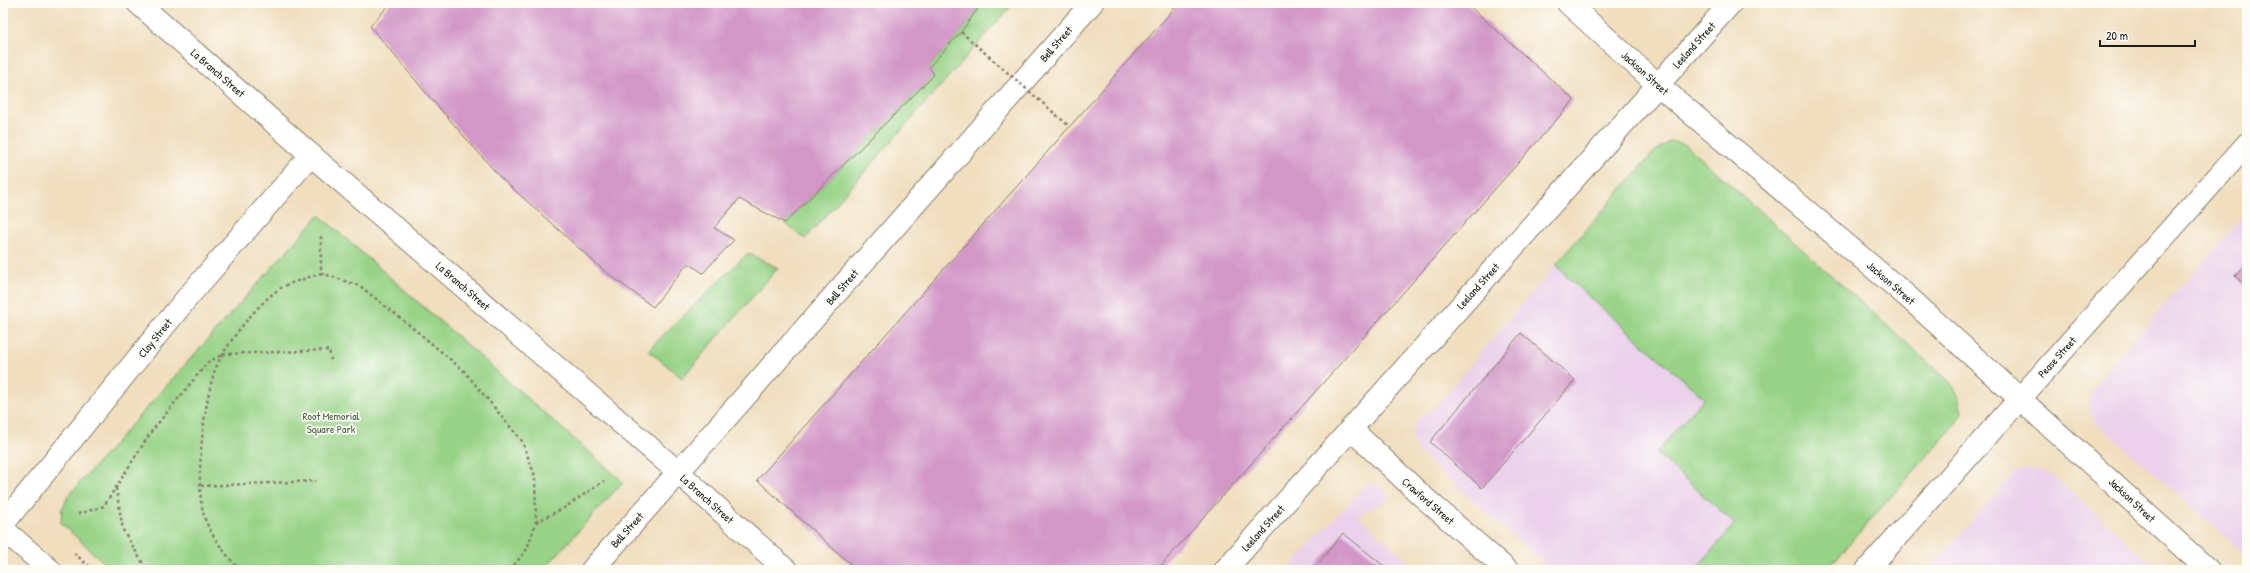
<svg xmlns="http://www.w3.org/2000/svg" width="2250" height="573" font-family="'Patrick Hand',sans-serif">
  <style>
    .built { fill: #ebd1eb }
    .green { fill: #98d387; stroke: #5a7852 }
    .building { fill: #d296c7 }
    .lines { fill: none; stroke-linecap: round; stroke-linejoin: round }
    .tertiary-casing { stroke: #867d6d; stroke-width: 24 }
    .secondary-casing { stroke: #867d6d; stroke-width: 24 }
    .path { stroke: #867d6d; stroke-width: 2.5; stroke-dasharray: 3 3; stroke-linecap: butt }
    .tertiary { stroke: #fff; stroke-width: 22 }
    .secondary { stroke: #fff; stroke-width: 22 }
    .path-bridge { stroke: #867d6d; stroke-width: 2.5; stroke-dasharray: 3 3; stroke-linecap: butt }
    .labels { text-anchor: middle; stroke-width: 3.5; stroke-linejoin: round; paint-order: stroke }
    .street-label { font-size: 11px; fill: #1c1c1c; stroke: #fdfcf7 }
    .park-label { font-size: 11px; fill: #475c41; stroke: #fdfcf7 }
  </style>
  <rect width="100%" height="100%" fill="#fdfcf7"/>
  <filter id="ink" filterUnits="userSpaceOnUse"><feTurbulence type="fractalNoise" baseFrequency=".025" numOctaves="2"/><feDisplacementMap in="SourceGraphic" scale="8" xChannelSelector="R" yChannelSelector="G"/><feConvolveMatrix kernelMatrix="1 2 1 2 8 2 1 2 1" color-interpolation-filters="sRGB"/></filter>
  <filter id="wash" filterUnits="userSpaceOnUse"><feTurbulence type="fractalNoise" baseFrequency=".012" numOctaves="4" result="noise"/><feDisplacementMap in="SourceGraphic" scale="16" xChannelSelector="R" yChannelSelector="G"/><feGaussianBlur stdDeviation="0.9" result="paint"/><feColorMatrix in="noise" values="0 0 0 0 0 0 0 0 0 0 0 0 0 0 0 0 0 1.4 0 .05"/><feComposite in="paint" operator="in"/></filter>
  <g filter="url(#wash)">
    <rect width="100%" height="100%" fill="#f0debe"/>
    <path class="built" d="M 2247,212 L 2247,556 L 2094,421 L 2089,406 L 2091,393 L 2107,370 Z
      M 1556,264 L 1569,279 L 1704,398 L 1656,453 L 1735,524 L 1695,570 L 1552,570 L 1418,452 L 1412,439 L 1413,428 L 1419,417 L 1431,412 Z
      M 2024,469 L 2042,470 L 2057,479 L 2155,567 L 2153,570 L 1928,570 L 2013,474 Z
      M 1366,484 L 1378,485 L 1386,492 L 1389,498 L 1358,516 L 1418,570 L 1287,570 Z"/>
    <path class="green" d="M 982,3 L 1014,3 L 805,239 L 785,223 L 934,75 L 929,67 L 961,32 Z
      M 1671,141 L 1686,145 L 1951,383 L 1958,395 L 1962,413 L 1954,426 L 1826,570 L 1695,570 L 1735,524 L 1656,453 L 1704,398 L 1569,279 L 1556,264 L 1654,152 Z
      M 319,215 L 623,482 L 543,570 L 112,570 L 61,523 L 62,509 L 68,496 Z
      M 748,253 L 778,268 L 682,378 L 648,350 Z"/>
    <g id="blocks">
      <path class="building" d="M 388,3 L 982,3 L 961,32 L 929,67 L 934,75 L 785,223 L 739,199 L 714,228 L 734,240 L 703,273 L 688,263 L 653,307 L 602,269 L 500,177 L 426,93 L 370,26 L 389,5 Z
        M 1179,3 L 1466,3 L 1574,100 L 1157,570 L 857,570 L 757,480 Z
        M 2247,263 L 2247,287 L 2235,276 Z
        M 1521,333 L 1575,380 L 1482,488 L 1430,442 Z
        M 1343,533 L 1389,570 L 1313,570 Z"/>
    </g>
  </g>
  <g filter="url(#ink)">
    <use href="#blocks" fill-opacity="0" stroke="#867d6d" stroke-width="1"/>
    <g class="lines">
      <defs>
        <path id="tertiary" d="M 1568,3 L 1658,85 L 1908,297 L 2208,570
          M 311,155 L 678,472 L 786,570
          M 1351,429 L 1421,495 L 1507,570
          M 3,529 L 50,570
          M 592,570 L 1092,3
          M 1225,570 L 1731,3
          M 1867,570 L 2247,144"/>
        <path id="secondary" d="M 3,524 L 187,298 L 311,155 L 138,3"/>
      </defs>
      <use href="#tertiary" class="tertiary-casing"/>
      <use href="#secondary" class="secondary-casing"/>
      <path class="path" d="M 321,273 L 360,286 L 419,333 L 464,371 L 522,441 L 535,476 L 536,522 L 527,549 L 510,570
        M 201,486 L 316,481
        M 116,488 L 123,530 L 147,570
        M 78,514 L 104,506 L 151,432 L 208,362 L 224,354 L 329,350 L 331,360
        M 536,522 L 564,508 L 604,481
        M 74,553 L 93,570
        M 240,570 C 226,555 207,531 203,512 C 195,479 204,405 214,373 C 221,349 260,300 281,288 C 293,281 309,278 321,273 L 321,235"/>
      <use href="#tertiary" class="tertiary"/>
      <use href="#secondary" class="secondary"/>
      <path class="path-bridge" d="M 961,32 L 1069,126"/>
    </g>
  </g>
  <g class="labels">
    <g class="street-label">
      <text transform="translate(1056 44) rotate(-49)" y="4">Bell Street</text>
      <text transform="translate(1694 45) rotate(-48)" y="4">Leeland Street</text>
      <text transform="translate(218 73) rotate(41)" y="4">La Branch Street</text>
      <text transform="translate(1645 73) rotate(42)" y="4">Jackson Street</text>
      <text transform="translate(1891 283) rotate(41)" y="4">Jackson Street</text>
      <text transform="translate(463 286) rotate(41)" y="4">La Branch Street</text>
      <text transform="translate(1478 286) rotate(-48)" y="4">Leeland Street</text>
      <text transform="translate(842 287) rotate(-49)" y="4">Bell Street</text>
      <text transform="translate(155 338) rotate(-51)" y="4">Clay Street</text>
      <text transform="translate(2057 357) rotate(-48)" y="4">Pease Street</text>
      <text transform="translate(707 499) rotate(42)" y="4">La Branch Street</text>
      <text transform="translate(2132 500) rotate(43)" y="4">Jackson Street</text>
      <text transform="translate(1428 501) rotate(41)" y="4">Crawford Street</text>
      <text transform="translate(1263 528) rotate(-48)" y="4">Leeland Street</text>
      <text transform="translate(627 530) rotate(-48)" y="4">Bell Street</text>
    </g>
    <g class="park-label">
      <text x="331" y="420">Root Memorial<tspan x="331" dy="13">Square Park</tspan></text>
    </g>
  </g>
  <rect width="2250" height="573" fill="none" stroke="#fdfcf7" stroke-width="16"/>
  <path d="M2100 40v6h95v-6" fill="none" stroke="#1c1c1c" stroke-width="2"/>
  <text x="2106" y="40" font-size="12" fill="#1c1c1c" stroke="#fdfcf7" stroke-width="3" paint-order="stroke">20 m</text>
</svg>
